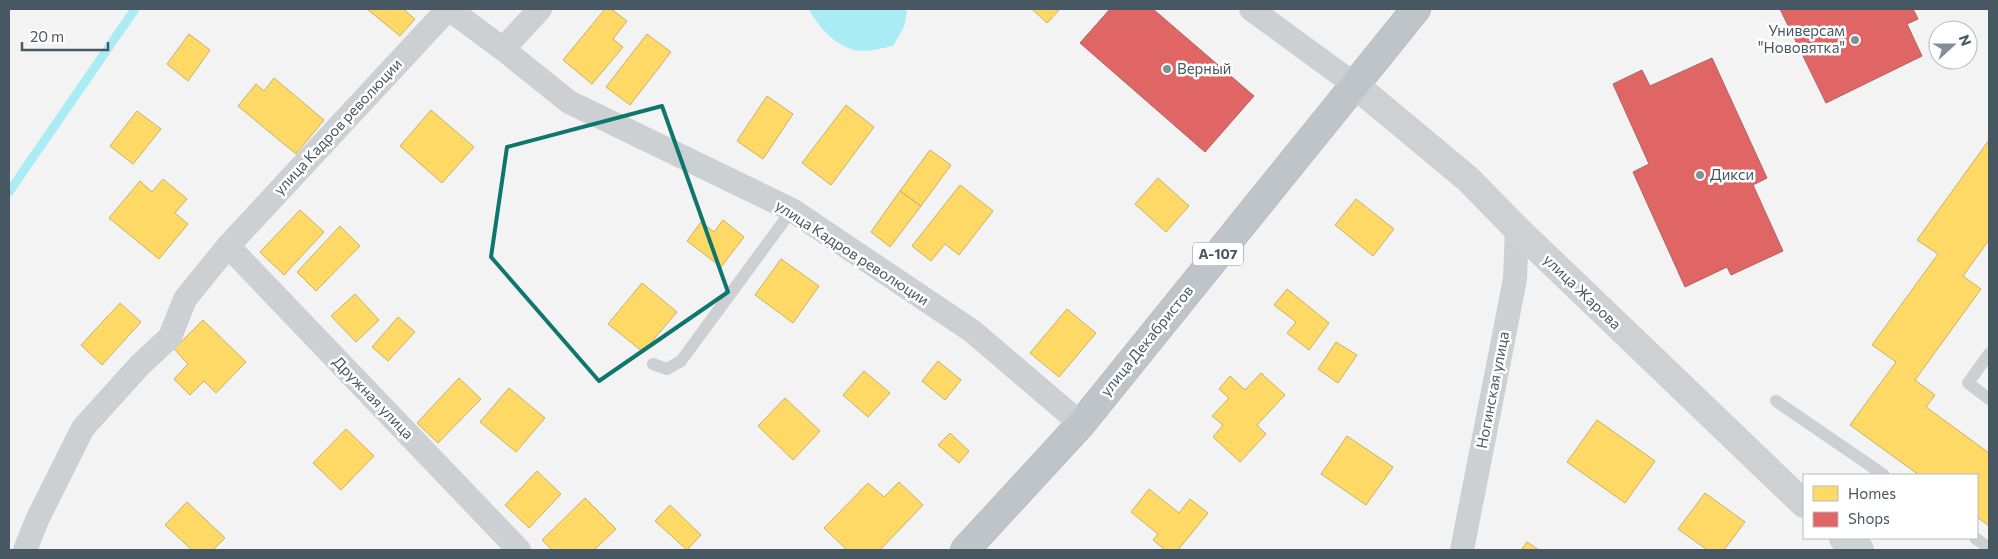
<svg xmlns="http://www.w3.org/2000/svg" width="1998" height="559" font-family="Commissioner,sans-serif">
  <style>
    .water { fill: #a9ecf4 }
    .homes { fill: #ffd966; stroke: #c8b265 }
    .shops { fill: #e06666; stroke: #b26265 }
    .lines { fill: none; stroke-linecap: round; stroke-linejoin: round }
    .stream { stroke: #a9ecf4; stroke-width: 9 }
    .highway-casing { stroke: #b8bec3; stroke-width: 30 }
    .lane { stroke: #cdd0d2; stroke-width: 12 }
    .street { stroke: #cdd0d2; stroke-width: 24 }
    .secondary { stroke: #cdd1d4; stroke-width: 28 }
    .highway { stroke: #bec4c8; stroke-width: 28 }
    .marked { fill: none; stroke: #0f766e; stroke-width: 4; stroke-linejoin: round }
    .poi-dot { fill: #848e95; stroke: #fff; stroke-width: 2 }
    .labels { text-anchor: middle; stroke-width: 5; stroke-linejoin: round; paint-order: stroke }
    .shield { fill: #fff; stroke: #7f8a91; stroke-width: 1 }
    .shield-label { font-size: 14px; font-weight: bold; fill: #485862 }
    .poi-label { font-size: 15px; fill: #485862; stroke: #fff; text-anchor: start }
    .street-label { font-size: 15px; fill: #485862; stroke: #fff }
  </style>
  <rect width="100%" height="100%" fill="#f4f3f3"/>
  <path class="water" d="M 809,9 L 905,9 L 907,12 L 904,27 L 893,46 C 883,48 871,51 862,51 C 837,49 819,28 809,9 Z"/>
  <path class="homes" d="M 367,9 L 403,9 L 415,19 L 400,36 Z
    M 605,9 L 611,9 L 627,21 L 613,39 L 623,47 L 592,84 L 563,60 Z
    M 1032,9 L 1060,9 L 1047,23 Z
    M 189,34 L 210,50 L 188,81 L 167,64 Z
    M 647,34 L 671,52 L 630,105 L 606,87 Z
    M 274,78 L 324,120 L 296,154 L 238,106 L 256,84 L 264,91 Z
    M 767,96 L 793,114 L 763,159 L 737,141 Z
    M 846,105 L 874,127 L 831,185 L 802,163 Z
    M 431,110 L 474,147 L 442,183 L 400,146 Z
    M 137,111 L 161,129 L 133,164 L 110,146 Z
    M 1989,140 L 1989,240 L 1963,276 L 1981,289 L 1915,380 L 1935,395 L 1926,407 L 1989,453 L 1989,526 L 1977,517 L 1977,475 L 1919,475 L 1850,425 L 1896,362 L 1872,345 L 1938,254 L 1917,240 Z
    M 930,150 L 951,165 L 921,206 L 900,191 Z
    M 1158,178 L 1189,206 L 1166,232 L 1135,204 Z
    M 163,179 L 187,199 L 175,213 L 188,224 L 159,259 L 109,218 L 140,181 L 152,192 Z
    M 960,185 L 993,211 L 959,255 L 945,244 L 931,261 L 912,246 Z
    M 900,191 L 921,206 L 890,247 L 871,232 Z
    M 1356,199 L 1394,229 L 1373,256 L 1335,225 Z
    M 300,210 L 324,232 L 284,275 L 260,252 Z
    M 723,220 L 744,237 L 721,267 L 687,241 L 701,222 L 714,232 Z
    M 340,226 L 360,246 L 316,291 L 297,272 Z
    M 781,259 L 819,286 L 793,323 L 755,295 Z
    M 642,283 L 677,312 L 643,352 L 608,324 Z
    M 1287,289 L 1329,323 L 1309,350 L 1287,333 L 1296,322 L 1274,305 Z
    M 355,294 L 379,320 L 356,342 L 331,316 Z
    M 120,303 L 141,322 L 102,365 L 81,345 Z
    M 1067,309 L 1096,333 L 1059,377 L 1030,353 Z
    M 398,317 L 415,332 L 388,361 L 372,347 Z
    M 203,320 L 246,362 L 216,393 L 204,381 L 190,395 L 174,379 L 188,364 L 174,349 Z
    M 1336,342 L 1357,355 L 1338,383 L 1318,369 Z
    M 938,361 L 961,380 L 945,400 L 922,381 Z
    M 864,371 L 890,393 L 868,417 L 843,395 Z
    M 1261,373 L 1285,395 L 1257,425 L 1266,434 L 1240,462 L 1213,437 L 1223,425 L 1212,416 L 1229,398 L 1219,389 L 1230,376 L 1245,390 Z
    M 459,378 L 481,399 L 438,443 L 417,423 Z
    M 509,388 L 545,418 L 516,452 L 480,422 Z
    M 785,398 L 820,431 L 793,460 L 758,426 Z
    M 1597,420 L 1655,461 L 1625,503 L 1567,462 Z
    M 346,429 L 374,456 L 341,490 L 313,463 Z
    M 950,433 L 969,451 L 959,463 L 938,445 Z
    M 1347,436 L 1393,467 L 1366,505 L 1321,474 Z
    M 537,471 L 561,494 L 529,528 L 505,505 Z
    M 899,482 L 923,505 L 880,550 L 847,550 L 824,528 L 868,483 L 884,497 Z
    M 1149,489 L 1179,513 L 1190,499 L 1208,513 L 1178,550 L 1165,550 L 1153,540 L 1158,534 L 1131,512 Z
    M 1705,493 L 1745,522 L 1724,550 L 1704,550 L 1706,549 L 1678,529 Z
    M 585,498 L 616,529 L 594,550 L 552,550 L 542,540 Z
    M 187,502 L 225,538 L 213,550 L 192,550 L 165,525 Z
    M 670,505 L 701,535 L 687,550 L 655,521 Z
    M 1527,542 L 1539,550 L 1521,550 Z"/>
  <path class="shops" d="M 1110,9 L 1153,9 L 1254,96 L 1205,152 L 1080,43 Z
    M 1780,9 L 1913,9 L 1918,19 L 1907,24 L 1922,56 L 1826,103 Z
    M 1712,58 L 1767,178 L 1753,185 L 1783,251 L 1731,275 L 1727,267 L 1685,287 L 1633,172 L 1649,164 L 1613,84 L 1642,70 L 1650,86 Z"/>
  <g class="lines">
    <path class="stream" d="M 9,192 L 135,9"/>
    <defs>
      <path id="highway" d="M 965,550 L 1081,424 L 1416,9"/>
    </defs>
    <use href="#highway" class="highway-casing"/>
    <path class="lane" d="M 1989,354 L 1968,383 L 1989,399
      M 653,364 L 667,369 L 681,361 L 792,210
      M 1776,401 L 1884,475
      M 1975,538 L 1989,548"/>
    <path class="street" d="M 449,9 L 503,49 L 540,9
      M 1251,9 L 1355,85
      M 503,49 L 569,102 L 792,210 L 972,331 L 1081,424
      M 228,246 L 519,550
      M 25,550 L 37,520 L 83,428 L 140,365 L 170,337 L 185,299 L 228,246 L 448,9
      M 1462,550 L 1515,279 L 1517,229"/>
    <path class="secondary" d="M 1355,85 L 1468,179 L 1517,229 L 1804,504
      M 1843,538 L 1860,550"/>
    <use href="#highway" class="highway"/>
  </g>
  <path class="marked" d="M 662,106 L 728,292 L 599,381 L 491,257 L 507,147 Z"/>
  <g class="poi-dot">
    <circle cx="1855" cy="40" r="5"/>
    <circle cx="1167" cy="69" r="5"/>
    <circle cx="1700" cy="175" r="5"/>
  </g>
  <g class="labels">
    <rect class="shield" x="1193" y="242.5" width="50" height="23" rx="4"/>
    <g class="shield-label">
      <text x="1218" y="259">А-107</text>
    </g>
    <g class="poi-label">
      <text x="1845" y="36" text-anchor="end">Универсам<tspan x="1845" dy="17">"Нововятка"</tspan></text>
      <text x="1177" y="74">Верный</text>
      <text x="1710" y="180">Дикси</text>
    </g>
    <g class="street-label">
      <text transform="translate(338 127) rotate(-47)" y="5">улица Кадров революции</text>
      <text transform="translate(852 253) rotate(33)" y="5">улица Кадров революции</text>
      <text transform="translate(1582 292) rotate(44)" y="5">улица Жарова</text>
      <text transform="translate(1147 341) rotate(-51)" y="5">улица Декабристов</text>
      <text transform="translate(1493 390) rotate(-79)" y="5">Ногинская улица</text>
      <text transform="translate(373 398) rotate(46)" y="5">Дружная улица</text>
    </g>
  </g>
  <rect width="1998" height="559" fill="none" stroke="#485862" stroke-width="20"/>
  <rect x="1803" y="474" width="175" height="65" fill="#ffffff" stroke="#b6bcc0"/>
  <rect x="1813" y="486" width="25" height="15" fill="#ffd966" stroke="#b6bcc0"/>
  <text x="1848" y="499" font-size="15" fill="#485862">Homes</text>
  <rect x="1813" y="512" width="25" height="15" fill="#e06666" stroke="#b6bcc0"/>
  <text x="1848" y="524" font-size="15" fill="#485862">Shops</text>
  <g transform="translate(1953 45) rotate(69)"><circle r="24" fill="#ffffff" stroke="#b6bcc0"/>
  <path d="M0-4L9 19L0 12L-9 19Z" fill="#848e95"/>
  <text y="-8" font-size="14" font-weight="bold" text-anchor="middle" fill="#485862">N</text>
  </g>
  <path d="M22 42v8h86v-8" fill="none" stroke="#485862" stroke-width="2.5"/>
  <text x="30" y="42" font-size="15" fill="#485862" stroke="#ffffff" stroke-width="4" paint-order="stroke">20 m</text>
</svg>
